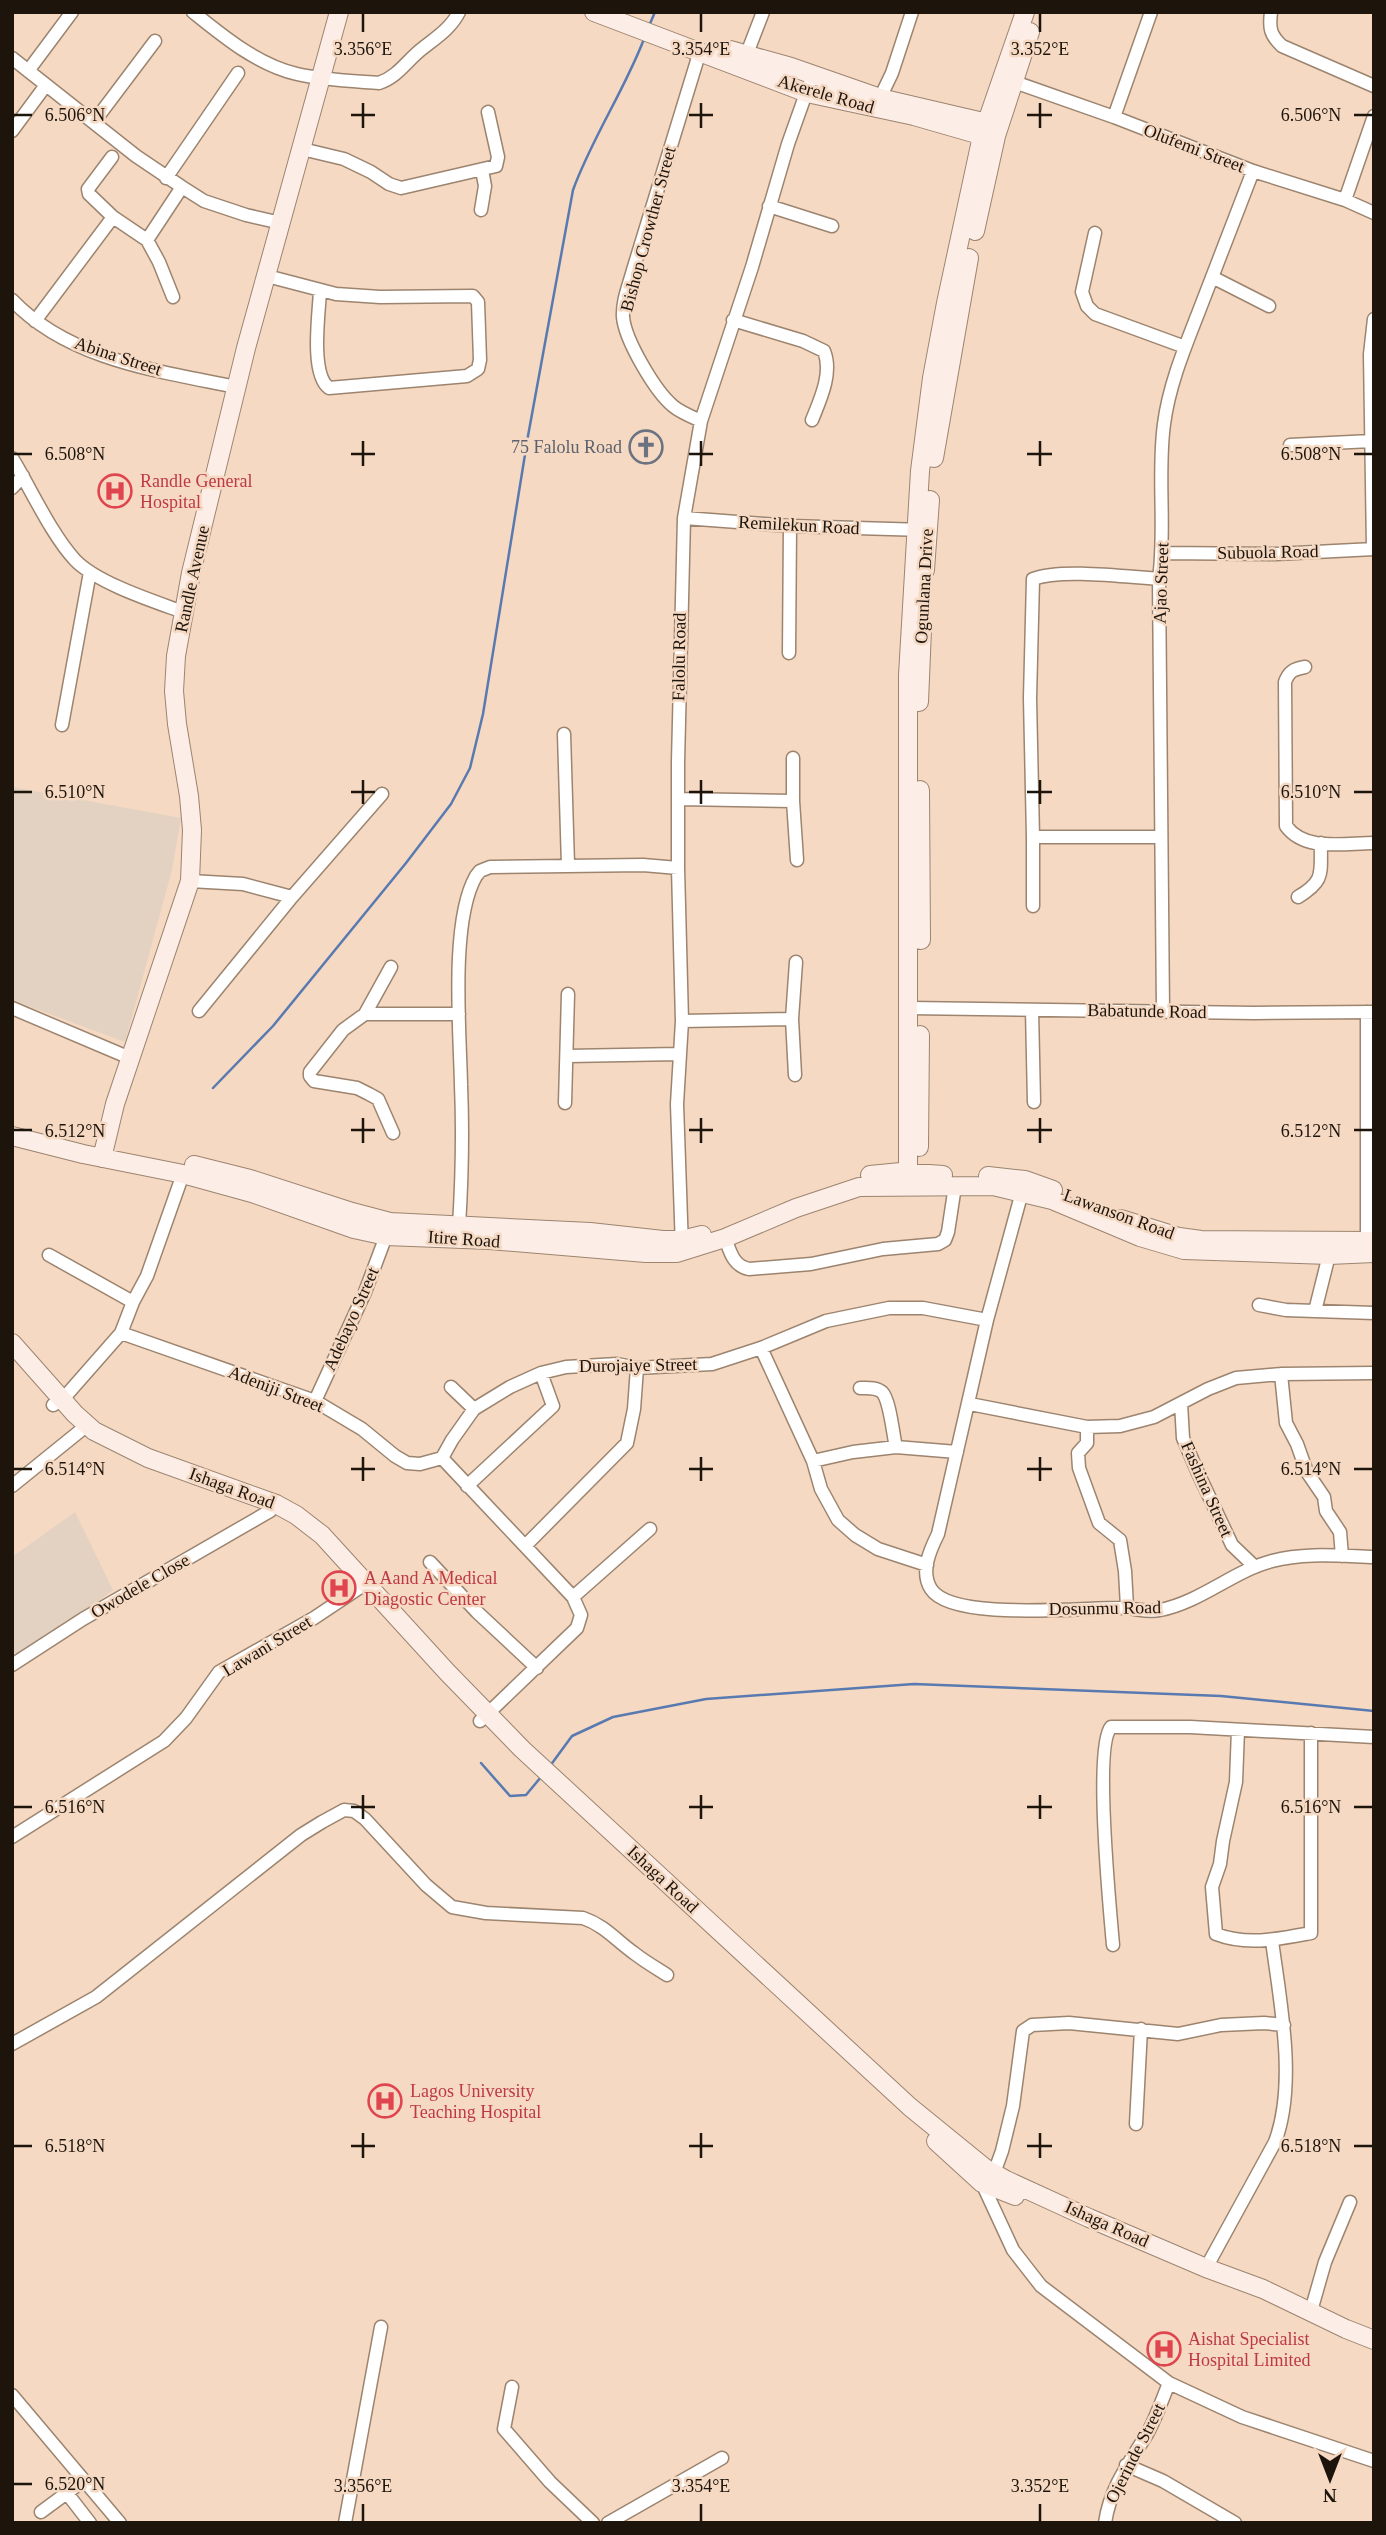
<svg xmlns="http://www.w3.org/2000/svg" width="1386" height="2535" font-family="'Times New Roman',serif">
  <style>
    .education { fill: #e3d2c1 }
    .lines { fill: none; stroke-linecap: round; stroke-linejoin: round }
    .stream { stroke: #597ab0; stroke-width: 2.5 }
    .street-casing { stroke: #9c846f; stroke-width: 15 }
    .secondary-casing { stroke: #9c846f; stroke-width: 20 }
    .street { stroke: #fff; stroke-width: 12 }
    .secondary { stroke: #fcede6; stroke-width: 18 }
    .ticks { fill: none; stroke: #1d140c; stroke-width: 2.5 }
    .labels { text-anchor: middle; stroke-width: 5; stroke-linejoin: round; paint-order: stroke }
    .street-label { font-size: 18px; fill: #1d140c; stroke: #f5d9c3 }
    .worship-label { font-size: 18px; fill: #5b616d; stroke: #f5d9c3; text-anchor: end }
    .health-label { font-size: 18px; fill: #be3a42; stroke: #f5d9c3; text-anchor: start }
    .ticks-label { font-size: 18px; text-anchor: middle; fill: #1d140c; stroke: #f5d9c3; stroke-width: 5; stroke-linejoin: round; paint-order: stroke }
  </style>
  <rect width="100%" height="100%" fill="#f5d9c3"/>
  <path class="education" d="M 12,787 L 181,818 L 172,870 L 125,1042 L 12,1000 Z
    M 75,1512 L 113,1590 L 20,1659 L 12,1650 L 12,1557 Z"/>
  <g class="lines">
    <path class="stream" d="M 649,26 L 655,12
      M 213,1088 L 273,1026 L 406,863 L 451,804 L 470,768 L 483,714 L 528,436 L 573,190 C 592,138 624,91 644,39
      M 481,1763 L 510,1796 L 526,1795 L 541,1777
      M 550,1766 L 572,1736 L 613,1717 L 706,1699 L 914,1684 L 1221,1696 L 1374,1711"/>
    <defs>
      <path id="street" d="M 193,12 C 224,37 258,65 297,74 C 323,80 352,81 379,83 C 399,76 407,60 423,48 C 437,37 451,28 459,12
        M 1271,12 C 1269,28 1270,35 1282,46 L 1374,86
        M 700,51 L 633,270 C 629,285 622,301 623,317 C 625,340 655,391 673,406 C 680,412 692,417 701,421
        M 746,56 L 763,12
        M 12,58 L 136,156 L 182,187 L 204,201 L 246,215 L 281,223
        M 28,71 L 72,12
        M 1006,79 L 1114,117 L 1253,171 L 1345,200 L 1374,213
        M 880,98 L 892,73 L 912,12
        M 1114,117 L 1151,12
        M 94,122 L 155,41
        M 12,131 L 46,85
        M 302,149 L 344,159 L 371,172 L 389,184 L 401,188 L 496,166 L 498,157 L 488,112
        M 112,157 L 88,189 L 89,194 L 113,217 L 147,240
        M 166,178 L 238,73
        M 1345,200 L 1374,116
        M 769,206 L 832,226
        M 481,210 L 485,186 L 482,170
        M 1095,233 L 1082,292 L 1087,306 L 1095,314 L 1185,347
        M 267,276 L 336,294 L 380,297 L 473,296 L 478,302 L 480,360 L 478,369 L 467,376 L 329,388 C 310,374 319,313 320,291
        M 1212,277 L 1269,306
        M 173,297 L 159,262 L 147,240 L 182,187
        M 12,300 C 69,360 159,371 236,387
        M 733,320 L 803,341 L 824,351 C 833,373 820,400 812,420
        M 35,321 L 113,217
        M 1290,445 L 1371,441
        M 12,458 C 31,489 51,534 75,560 C 97,583 153,601 183,612
        M 12,488 L 23,476
        M 684,518 L 790,526 L 924,530
        M 1373,549 L 1370,354 L 1374,319
        M 1163,553 L 1276,554 L 1374,549
        M 789,653 L 790,526
        M 1305,667 C 1294,669 1289,671 1285,682 L 1286,826 C 1305,852 1344,843 1374,843
        M 62,725 L 90,572
        M 564,734 L 568,865
        M 793,758 L 793,801 L 797,860
        M 680,799 L 793,801
        M 1033,837 L 1030,698 L 1033,579 C 1061,568 1128,577 1159,579
        M 190,881 L 243,884 L 292,897
        M 1298,897 C 1326,880 1320,873 1321,843
        M 1033,906 L 1033,837 L 1160,837
        M 12,1008 L 130,1058
        M 909,1008 L 1254,1013 L 1374,1012
        M 1032,1010 L 1034,1102
        M 199,1011 L 292,897 L 382,794
        M 1163,1011 L 1159,579 C 1166,528 1157,475 1164,424 C 1169,385 1185,347 1199,311 C 1217,264 1235,218 1253,171
        M 365,1014 L 391,967
        M 682,1021 L 792,1019
        M 568,1056 L 679,1054
        M 795,1075 L 792,1019 L 796,962
        M 565,1103 L 568,994
        M 393,1133 L 378,1099 L 369,1094 L 357,1088 L 314,1081 L 310,1076 L 310,1072 L 343,1030 L 365,1014 L 459,1014
        M 1022,1192 L 987,1320 L 938,1534 C 930,1550 920,1572 931,1589 C 952,1622 1085,1607 1123,1608 C 1136,1608 1147,1613 1160,1610 C 1201,1602 1233,1571 1272,1561 C 1305,1552 1341,1556 1374,1557
        M 459,1226 C 462,1178 463,1132 461,1085 C 460,1032 450,921 476,876 L 480,871 L 490,867 L 643,865 L 678,868
        M 725,1238 C 730,1251 733,1266 749,1269 L 811,1264 L 883,1249 L 938,1244 L 945,1240 L 948,1232 L 955,1186
        M 1367,1241 L 1367,1012
        M 682,1248 L 677,1104 L 682,1021 L 678,868 L 678,762 L 684,518 L 701,421 L 752,267 L 788,144 L 809,85
        M 49,1255 L 133,1302
        M 1259,1305 L 1286,1310 L 1374,1313
        M 1315,1311 L 1329,1255
        M 121,1333 L 315,1401 L 362,1429 L 395,1456 L 407,1463 L 420,1464 L 442,1458 L 573,1597 L 581,1615 L 577,1628 L 480,1721
        M 761,1348 L 813,1461 L 821,1489 L 838,1520 L 855,1535 L 878,1549 L 927,1565
        M 1281,1374 L 1286,1423 L 1297,1444 L 1307,1472 L 1324,1497 L 1326,1511 L 1340,1532 L 1342,1556
        M 451,1387 L 474,1409
        M 860,1388 C 868,1388 876,1387 882,1392 C 890,1400 893,1435 896,1447
        M 315,1401 L 365,1292 L 386,1236
        M 1181,1403 L 1183,1438 L 1198,1473 L 1232,1545 L 1254,1566
        M 970,1404 L 1087,1427 L 1120,1426 L 1154,1417 L 1208,1389 L 1236,1378 L 1281,1374 L 1374,1373
        M 53,1405 L 63,1399 L 121,1333 L 133,1302 L 147,1276 L 183,1174
        M 1087,1427 L 1087,1443 L 1078,1453 L 1079,1468 L 1099,1523 L 1120,1540 L 1125,1571 L 1127,1607
        M 442,1458 L 452,1440 L 474,1409 L 510,1387 L 541,1373 L 566,1367 L 617,1364 L 637,1368 L 712,1364 L 761,1348 L 826,1321 L 889,1308 L 923,1308 L 987,1320
        M 813,1461 L 853,1452 L 896,1447 L 957,1452
        M 12,1486 L 80,1431
        M 467,1486 L 553,1406 L 541,1373
        M 526,1545 L 627,1443 L 634,1409 L 637,1368
        M 430,1562 L 477,1612 L 537,1668
        M 573,1597 L 650,1529
        M 12,1665 L 83,1619 L 270,1511
        M 1238,1730 L 1236,1782 L 1223,1841 L 1220,1864 L 1212,1887 L 1216,1934 C 1247,1946 1279,1939 1311,1933 L 1311,1733
        M 12,1837 L 164,1741 L 186,1718 L 219,1672 L 314,1618 L 362,1586
        M 1113,1945 C 1110,1911 1094,1746 1111,1727 L 1190,1727 L 1374,1737
        M 1284,2025 L 1264,2023 L 1221,2025 L 1178,2034 L 1069,2023 L 1032,2025 L 1023,2031 L 1013,2106 L 1002,2151 L 994,2173 L 982,2183 L 1013,2250 L 1041,2286 L 1169,2383 L 1242,2417 L 1374,2461
        M 12,2044 L 96,1997 L 301,1835 L 322,1822 L 344,1810 L 354,1811 L 365,1819 L 426,1885 L 452,1907 L 486,1913 L 583,1918 C 604,1925 617,1941 634,1953 C 644,1961 656,1968 667,1975
        M 1136,2124 L 1141,2029
        M 1206,2268 L 1275,2142 C 1297,2084 1280,2001 1272,1941
        M 1311,2311 L 1325,2262 L 1350,2202
        M 512,2387 L 504,2429 L 550,2482 L 593,2523
        M 12,2395 L 120,2523
        M 1126,2465 L 1163,2481 L 1235,2523
        M 66,2492 L 90,2523
        M 41,2512 L 83,2481
        M 345,2523 L 381,2327
        M 608,2523 L 722,2458
        M 1105,2523 C 1110,2488 1129,2463 1147,2434 C 1156,2418 1162,2400 1169,2383"/>
      <path id="secondary" d="M 594,12 L 807,93 L 914,116 L 994,139
        M 730,50 L 791,67 L 880,98 L 996,125
        M 975,231 L 996,136 L 1030,32
        M 934,458 L 969,258
        M 925,570 L 930,500
        M 919,702 L 922,629
        M 920,790 L 921,940
        M 12,1136 L 83,1154 L 183,1174 L 252,1193 L 354,1229 L 386,1236 L 489,1240 L 646,1253 L 677,1253 L 725,1238 L 796,1208 L 859,1187 L 993,1186 L 1052,1200 L 1140,1237 L 1184,1250 L 1329,1255 L 1374,1253
        M 919,1147 L 920,1035
        M 102,1158 L 115,1104 L 190,881 L 192,830 L 189,796 L 177,724 L 174,691 L 176,656 L 191,573 L 246,348 L 339,12
        M 194,1165 L 250,1179 L 352,1212 L 390,1222 L 590,1232 L 663,1240 L 681,1240 L 702,1235
        M 870,1175 L 901,1172 L 943,1175
        M 988,1176 L 1025,1180 L 1053,1190
        M 908,1182 L 908,675 L 920,471 L 932,378 L 946,303 L 982,136 L 1025,12
        M 1121,1219 L 1179,1237 L 1201,1240 L 1374,1241
        M 12,1343 L 75,1414 L 94,1431 L 148,1458 L 276,1504 L 296,1515 L 322,1535 L 447,1672 L 522,1749 L 910,2107 L 985,2168 L 1006,2180 L 1089,2218 L 1206,2268 L 1263,2289 L 1346,2329 L 1374,2340
        M 936,2141 L 982,2183 L 1015,2196"/>
    </defs>
    <use href="#street" class="street-casing"/>
    <use href="#secondary" class="secondary-casing"/>
    <use href="#street" class="street"/>
    <use href="#secondary" class="secondary"/>
  </g>
  <path class="ticks" d="M 363,14 L 363,32M 701,14 L 701,32M 1040,14 L 1040,32M 363,103 L 363,128M 701,103 L 701,128M 1040,103 L 1040,128M 14,115 L 32,115M 351,115 L 375,115M 689,115 L 713,115M 1027,115 L 1052,115M 1354,115 L 1372,115M 363,441 L 363,466M 701,441 L 701,466M 1040,441 L 1040,466M 14,454 L 32,454M 351,454 L 375,454M 689,454 L 713,454M 1027,454 L 1052,454M 1354,454 L 1372,454M 363,780 L 363,804M 701,780 L 701,804M 1040,780 L 1040,804M 14,792 L 32,792M 351,792 L 375,792M 689,792 L 713,792M 1027,792 L 1052,792M 1354,792 L 1372,792M 363,1118 L 363,1143M 701,1118 L 701,1143M 1040,1118 L 1040,1143M 14,1130 L 32,1130M 351,1130 L 375,1130M 689,1130 L 713,1130M 1027,1130 L 1052,1130M 1354,1130 L 1372,1130M 363,1457 L 363,1481M 701,1457 L 701,1481M 1040,1457 L 1040,1481M 14,1469 L 32,1469M 351,1469 L 375,1469M 689,1469 L 713,1469M 1027,1469 L 1052,1469M 1354,1469 L 1372,1469M 363,1795 L 363,1819M 701,1795 L 701,1819M 1040,1795 L 1040,1819M 14,1807 L 32,1807M 351,1807 L 375,1807M 689,1807 L 713,1807M 1027,1807 L 1052,1807M 1354,1807 L 1372,1807M 363,2133 L 363,2158M 701,2133 L 701,2158M 1040,2133 L 1040,2158M 14,2146 L 32,2146M 351,2146 L 375,2146M 689,2146 L 713,2146M 1027,2146 L 1052,2146M 1354,2146 L 1372,2146M 14,2484 L 32,2484M 363,2504 L 363,2521M 701,2504 L 701,2521M 1040,2504 L 1040,2521"/>
  <defs>
    <symbol id="church-ring" viewBox="-11 -11 22 22"><circle r="9.5" fill="#f5d9c3" stroke="#6b7280" stroke-width="1.5"/><path d="M-1.2-6h2.4v3.5h3.3v2.4h-3.3V6h-2.4V-.1h-3.3v-2.4h3.3Z" fill="#6b7280"/></symbol>
    <symbol id="hospital-ring" viewBox="-11 -11 22 22"><circle r="9.5" fill="#f5d9c3" stroke="#e0444e" stroke-width="1.5"/><path d="M-5-5h3v3.5h4V-5h3V5h-3V1.5h-4V5h-3Z" fill="#e0444e"/></symbol>
  </defs>
  <g fill-rule="evenodd">
    <use href="#church-ring" x="627" y="428" width="38" height="38"/>
    <use href="#hospital-ring" x="96" y="472" width="38" height="38"/>
    <use href="#hospital-ring" x="320" y="1569" width="38" height="38"/>
    <use href="#hospital-ring" x="366" y="2082" width="38" height="38"/>
    <use href="#hospital-ring" x="1145" y="2330" width="38" height="38"/>
  </g>
  <g class="labels">
    <g class="street-label">
      <text transform="translate(826 94) rotate(16)" y="6">Akerele Road</text>
      <text transform="translate(1194 148) rotate(21)" y="6">Olufemi Street</text>
      <text transform="translate(648 229) rotate(-75)" y="6">Bishop Crowther Street</text>
      <text transform="translate(118 356) rotate(18)" y="6">Abina Street</text>
      <text transform="translate(799 525) rotate(3)" y="6">Remilekun Road</text>
      <text transform="translate(1268 552) rotate(-1)" y="6">Subuola Road</text>
      <text transform="translate(192 579) rotate(-78)" y="6">Randle Avenue</text>
      <text transform="translate(1161 583) rotate(-88)" y="6">Ajao Street</text>
      <text transform="translate(924 586) rotate(-87)" y="6">Ogunlana Drive</text>
      <text transform="translate(679 657) rotate(-89)" y="6">Falolu Road</text>
      <text transform="translate(1147 1011) rotate(1)" y="6">Babatunde Road</text>
      <text transform="translate(1119 1214) rotate(20)" y="6">Lawanson Road</text>
      <text transform="translate(464 1239) rotate(4)" y="6">Itire Road</text>
      <text transform="translate(351 1319) rotate(-66)" y="6">Adebayo Street</text>
      <text transform="translate(638 1365) rotate(-1)" y="6">Durojaiye Street</text>
      <text transform="translate(276 1389) rotate(21)" y="6">Adeniji Street</text>
      <text transform="translate(232 1488) rotate(20)" y="6">Ishaga Road</text>
      <text transform="translate(1207 1489) rotate(66)" y="6">Fashina Street</text>
      <text transform="translate(140 1586) rotate(-30)" y="6">Owodele Close</text>
      <text transform="translate(1105 1608) rotate(-1)" y="6">Dosunmu Road</text>
      <text transform="translate(267 1646) rotate(-31)" y="6">Lawani Street</text>
      <text transform="translate(663 1879) rotate(43)" y="6">Ishaga Road</text>
      <text transform="translate(1107 2224) rotate(24)" y="6">Ishaga Road</text>
      <text transform="translate(1135 2453) rotate(-63)" y="6">Ojerinde Street</text>
    </g>
    <g class="worship-label">
      <text x="622" y="453">75 Falolu Road</text>
    </g>
    <g class="health-label">
      <text x="140" y="487">Randle General<tspan x="140" dy="21">Hospital</tspan></text>
      <text x="364" y="1584">A Aand A Medical<tspan x="364" dy="21">Diagostic Center</tspan></text>
      <text x="410" y="2097">Lagos University<tspan x="410" dy="21">Teaching Hospital</tspan></text>
      <text x="1188" y="2345">Aishat Specialist<tspan x="1188" dy="21">Hospital Limited</tspan></text>
    </g>
  </g>
  <g class="ticks-label">
    <text x="363" y="55">3.356°E</text>
    <text x="701" y="55">3.354°E</text>
    <text x="1040" y="55">3.352°E</text>
    <text x="1311" y="121">6.506°N</text>
    <text x="75" y="121">6.506°N</text>
    <text x="1311" y="460">6.508°N</text>
    <text x="75" y="460">6.508°N</text>
    <text x="1311" y="798">6.510°N</text>
    <text x="75" y="798">6.510°N</text>
    <text x="75" y="1137">6.512°N</text>
    <text x="1311" y="1137">6.512°N</text>
    <text x="75" y="1475">6.514°N</text>
    <text x="1311" y="1475">6.514°N</text>
    <text x="1311" y="1813">6.516°N</text>
    <text x="75" y="1813">6.516°N</text>
    <text x="1311" y="2152">6.518°N</text>
    <text x="75" y="2152">6.518°N</text>
    <text x="75" y="2490">6.520°N</text>
    <text x="363" y="2492">3.356°E</text>
    <text x="701" y="2492">3.354°E</text>
    <text x="1040" y="2492">3.352°E</text>
  </g>
  <rect width="1386" height="2535" fill="none" stroke="#1d140c" stroke-width="28"/>
  <g transform="translate(1330 2479) rotate(180)" stroke="#f5d9c3" stroke-width="5" paint-order="stroke">
  <path d="M0-5L12 26L0 18L-12 26Z" fill="#1d140c"/>
  <text y="-10" font-size="19" font-weight="bold" text-anchor="middle" fill="#1d140c">N</text>
  </g>
</svg>
